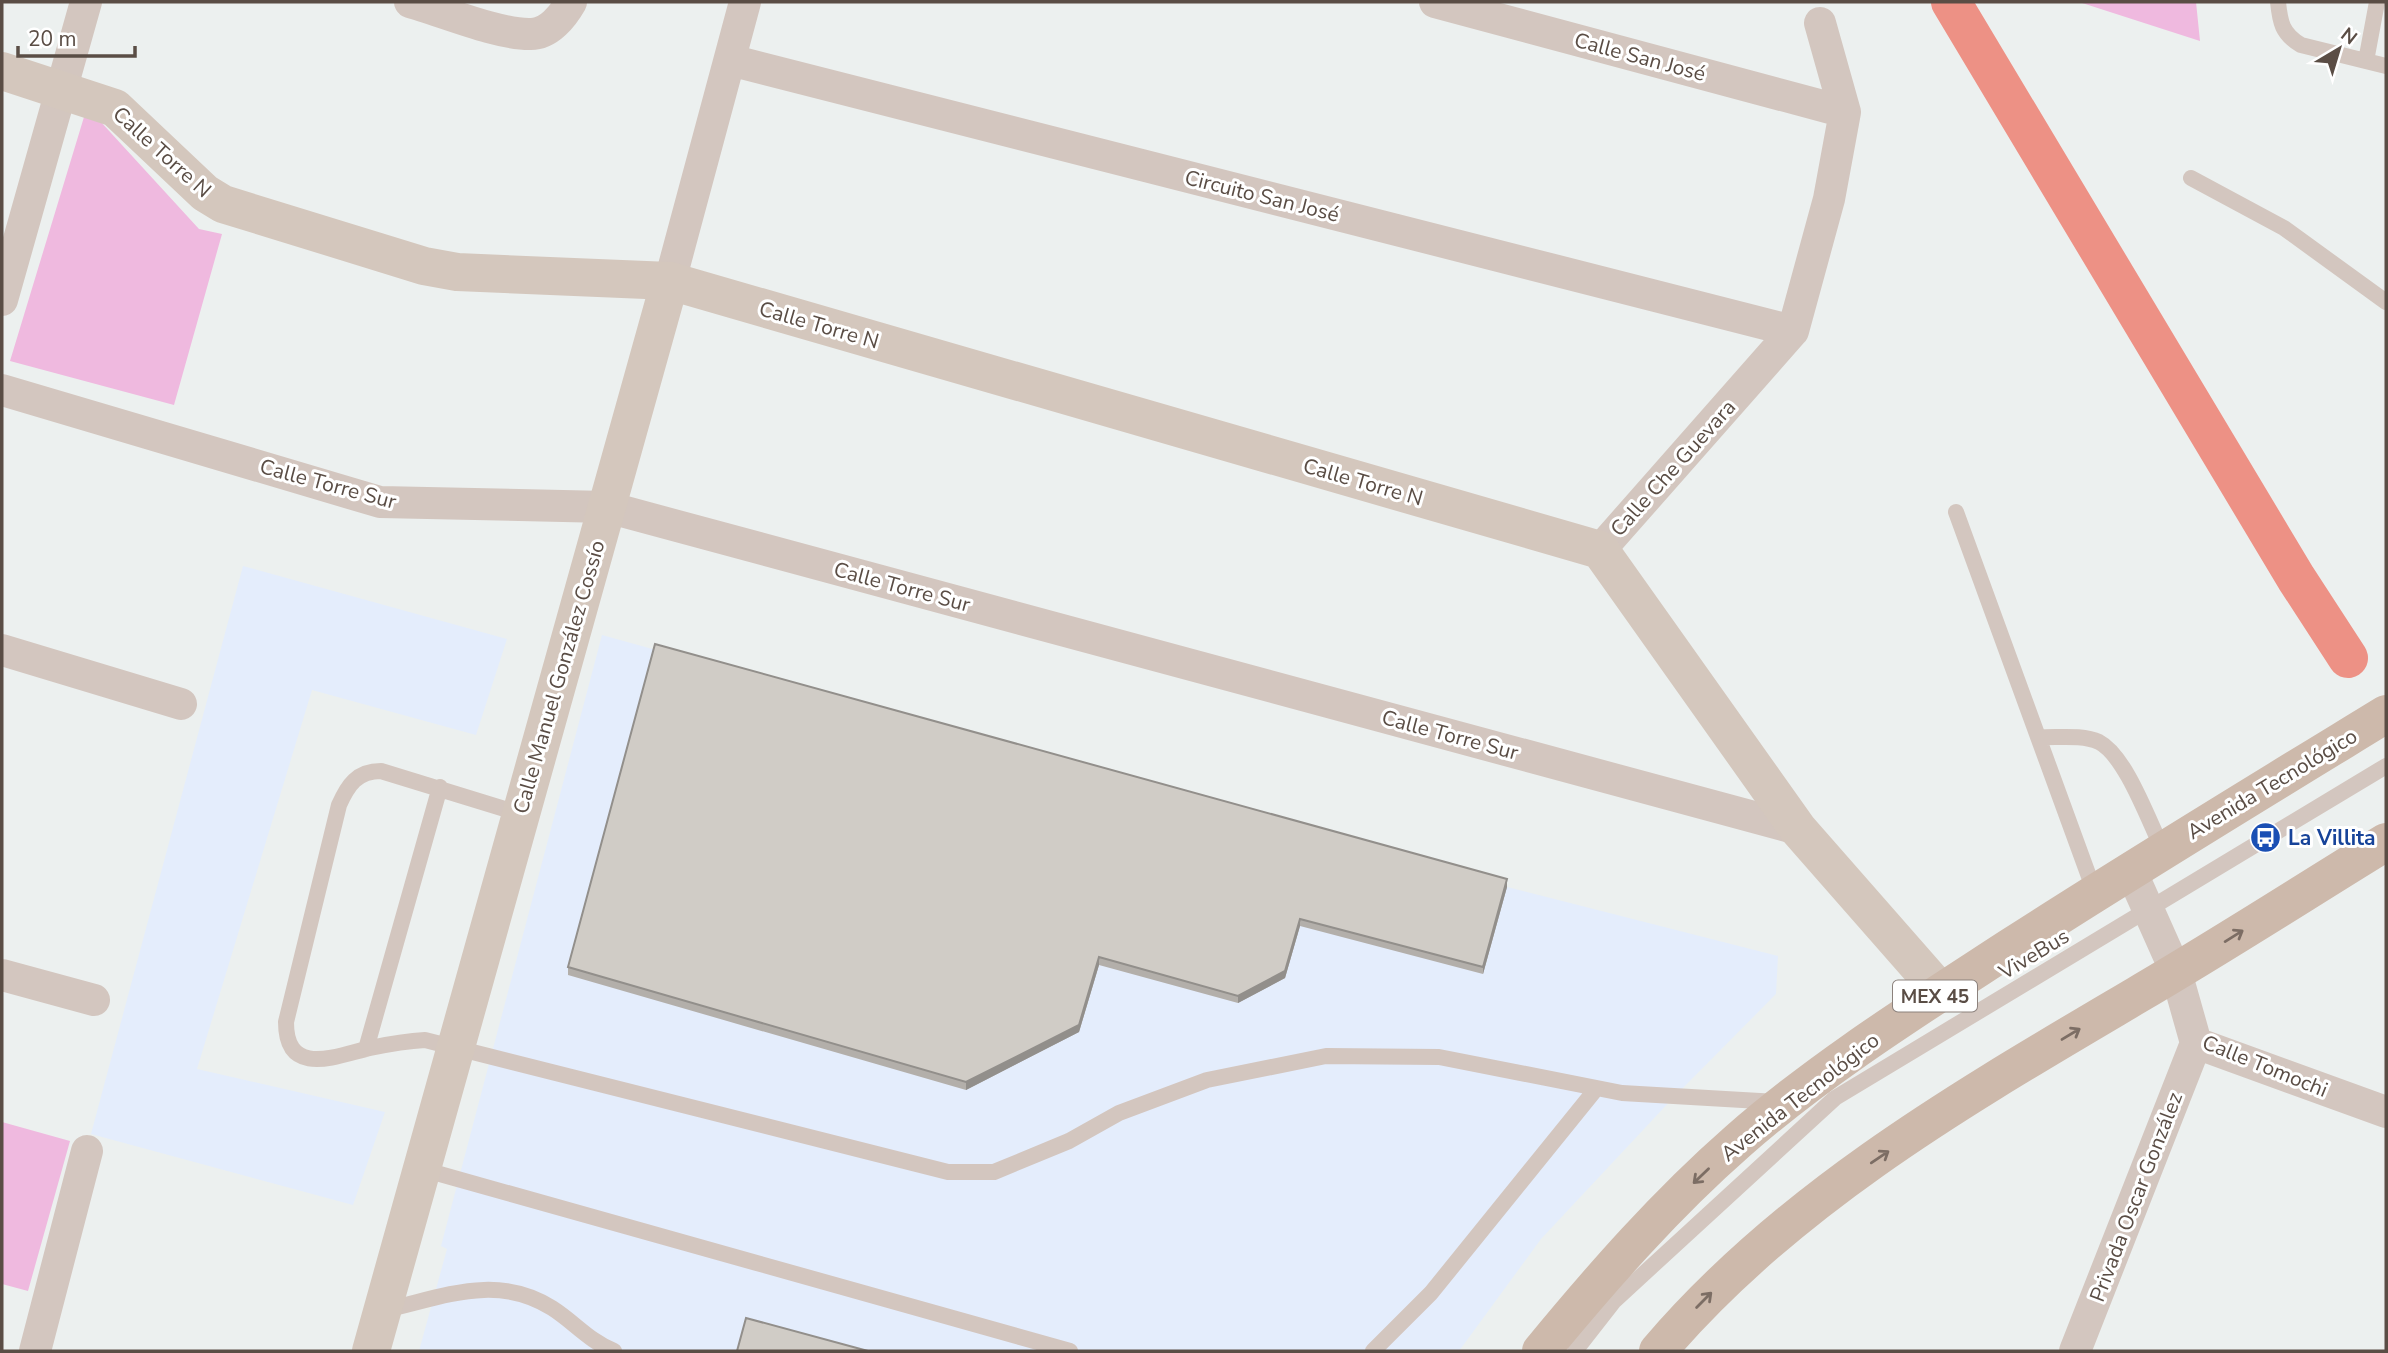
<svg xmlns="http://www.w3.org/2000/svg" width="2388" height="1353" font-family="'Nunito Sans',sans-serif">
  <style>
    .commercial { fill: #e4edfc }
    .green { fill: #efb9df }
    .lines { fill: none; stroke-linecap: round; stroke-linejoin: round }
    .canal { stroke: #ed9185; stroke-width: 40 }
    .lane { stroke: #d3c6bf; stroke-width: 16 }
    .street { stroke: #d3c6bf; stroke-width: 32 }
    .secondary { stroke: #d4c7bd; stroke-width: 38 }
    .primary { stroke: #cdb9ab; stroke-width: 38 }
    .wall { fill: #b3afaa }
    .shaded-wall { fill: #928f8b }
    .building { fill: #d0ccc6; stroke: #928f8b; stroke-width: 2 }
    .oneway { stroke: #7c6d64 }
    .labels { text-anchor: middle; stroke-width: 6; stroke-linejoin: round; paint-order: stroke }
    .shield { fill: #fff; stroke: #8c827d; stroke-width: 2 }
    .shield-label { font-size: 19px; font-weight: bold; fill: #5a4d45 }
    .street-label { font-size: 21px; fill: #5a4d45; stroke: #fff }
    .transit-label { font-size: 21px; font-weight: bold; fill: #164399; stroke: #fff; text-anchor: start }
  </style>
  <rect width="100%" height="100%" fill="#ecf0ef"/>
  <path class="commercial" d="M 243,566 L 507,639 L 476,735 L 312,690 L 197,1069 L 385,1112 L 353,1205 L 91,1134 Z
    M 602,635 L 1507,887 L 1778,956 L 1776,994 L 1673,1098 L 1541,1239 L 1459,1351 L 419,1351 L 447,1249 L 441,1246 Z"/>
  <path class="green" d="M 2079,2 L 2196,2 L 2200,41 Z
    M 84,117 L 100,121 L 199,229 L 222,234 L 174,405 L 10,361 Z
    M 2,1122 L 70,1141 L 28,1291 L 2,1284 Z"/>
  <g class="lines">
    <path class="canal" d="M 1951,2 L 2296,578 L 2348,658"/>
    <path class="lane" d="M 2278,2 C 2280,22 2282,34 2301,45 L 2386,66
      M 2366,61 L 2377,2
      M 2191,178 L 2284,228 L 2386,302
      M 1956,512 L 2095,893
      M 2038,737 C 2056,738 2082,734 2099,742 C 2126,756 2149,822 2163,850
      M 521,814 L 381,771 C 357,771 348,785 339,805 L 286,1022 C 286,1078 336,1056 370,1048 C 389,1044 406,1041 425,1040 L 948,1172 L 994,1172 L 1069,1141 L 1119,1113 L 1207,1080 L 1326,1056 L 1439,1057 L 1622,1093 L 1777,1102
      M 366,1049 L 440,787
      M 422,1169 L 1070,1351
      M 385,1310 C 444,1297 496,1273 552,1308 C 574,1322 589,1341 614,1351
      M 1373,1351 L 1431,1293 L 1596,1089
      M 1575,1351 L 1614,1301 L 1835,1098 L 2386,766"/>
    <path class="street" d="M 410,2 C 442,11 499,35 531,34 C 549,34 563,16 571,2
      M 1435,2 L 1845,112
      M 730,60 L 1793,331
      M 670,281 L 745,2
      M 2,300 L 86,2
      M 2,390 L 380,502 L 607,507 L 1798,829
      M 1600,550 L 1793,331 L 1829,199 L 1845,112 L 1820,23
      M 2,650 L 181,704
      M 2131,871 L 2176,972 L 2196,1043 L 2386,1112
      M 2,975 L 94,1000
      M 35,1351 L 87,1151
      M 2075,1351 L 2196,1043"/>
    <path class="secondary" d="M 2,71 L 115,108 L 205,193 L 223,204 L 424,266 L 457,272 L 670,281 L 1600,550 L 1798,829 L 1941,992
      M 371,1351 L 670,281"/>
    <path class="primary" d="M 1541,1351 C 1602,1277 1666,1204 1738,1141 C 1821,1068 1917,1008 2009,948 C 2133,868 2260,791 2386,714
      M 1658,1351 C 1789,1197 1966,1096 2137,995 C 2221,946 2303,893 2386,842"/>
  </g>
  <path class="wall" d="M 1507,887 L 1483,974 L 1300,926 L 1285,978 L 1238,1003 L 1099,965 L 1079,1032 L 966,1090 L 568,975 L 568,967 Z"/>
  <path class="shaded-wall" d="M 1507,879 L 1507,887 L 1483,974 L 1483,967 Z
    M 1300,919 L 1300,926 L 1285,978 L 1238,1003 L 1238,996 Z
    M 1099,957 L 1099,965 L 1079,1032 L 966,1090 L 966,1082 Z"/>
  <path class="building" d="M 655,644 L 1507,879 L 1483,967 L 1300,919 L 1285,971 L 1238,996 L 1099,957 L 1079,1025 L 966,1082 L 568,967 Z
    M 746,1318 L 868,1351 L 737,1351 Z"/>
  <defs><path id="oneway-shaft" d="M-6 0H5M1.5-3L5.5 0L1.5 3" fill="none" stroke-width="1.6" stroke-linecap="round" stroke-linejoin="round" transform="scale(1.75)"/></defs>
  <g class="oneway">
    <use href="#oneway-shaft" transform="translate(2234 936) rotate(-32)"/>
    <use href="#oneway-shaft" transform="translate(2071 1034) rotate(-31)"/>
    <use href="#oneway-shaft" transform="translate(1880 1157) rotate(-34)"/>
    <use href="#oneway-shaft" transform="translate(1701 1176) rotate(136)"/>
    <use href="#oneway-shaft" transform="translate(1704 1300) rotate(-45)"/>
  </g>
  <defs>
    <symbol id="bus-disc" viewBox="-11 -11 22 22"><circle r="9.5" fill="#1a4fb4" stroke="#fff"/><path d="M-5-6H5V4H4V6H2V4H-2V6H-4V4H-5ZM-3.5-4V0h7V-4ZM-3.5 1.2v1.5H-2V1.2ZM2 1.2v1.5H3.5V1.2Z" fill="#fff"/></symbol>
  </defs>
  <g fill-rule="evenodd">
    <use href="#bus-disc" x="2248" y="820" width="35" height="35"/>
  </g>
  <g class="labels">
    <rect class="shield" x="1893" y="980.5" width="84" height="31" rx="5"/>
    <g class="shield-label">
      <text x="1935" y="1003">MEX 45</text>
    </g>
    <g class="street-label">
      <text transform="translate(1640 57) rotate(15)" y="7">Calle San José</text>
      <text transform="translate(162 152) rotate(42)" y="7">Calle Torre N</text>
      <text transform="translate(1262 196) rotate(14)" y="7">Circuito San José</text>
      <text transform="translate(819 325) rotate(16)" y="7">Calle Torre N</text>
      <text transform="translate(1673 468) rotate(-48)" y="7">Calle Che Guevara</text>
      <text transform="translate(1363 482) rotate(16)" y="7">Calle Torre N</text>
      <text transform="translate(328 484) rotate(15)" y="7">Calle Torre Sur</text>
      <text transform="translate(902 587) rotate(15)" y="7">Calle Torre Sur</text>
      <text transform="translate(559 677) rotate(-74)" y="7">Calle Manuel González Cossío</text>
      <text transform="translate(1450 735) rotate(15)" y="7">Calle Torre Sur</text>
      <text transform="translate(2272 784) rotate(-31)" y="7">Avenida Tecnológico</text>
      <text transform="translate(2034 954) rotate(-31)" y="7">ViveBus</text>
      <text transform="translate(2265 1066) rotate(22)" y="7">Calle Tomochi</text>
      <text transform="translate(1800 1097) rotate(-38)" y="7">Avenida Tecnológico</text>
      <text transform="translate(2136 1197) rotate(-69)" y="7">Privada Oscar González</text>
    </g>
    <g class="transit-label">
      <text x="2288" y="845">La Villita</text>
    </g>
  </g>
  <rect width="2388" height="1353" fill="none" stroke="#5a4d45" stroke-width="7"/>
  <g transform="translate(2339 49) rotate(38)" stroke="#ffffff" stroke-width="5" paint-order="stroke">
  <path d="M0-5L12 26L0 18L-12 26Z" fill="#5a4d45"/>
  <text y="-10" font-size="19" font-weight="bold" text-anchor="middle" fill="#5a4d45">N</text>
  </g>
  <path d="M18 46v10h117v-10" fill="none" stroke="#5a4d45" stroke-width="3.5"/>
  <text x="28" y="46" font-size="21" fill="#5a4d45" stroke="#ffffff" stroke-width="5" paint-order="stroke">20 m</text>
</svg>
